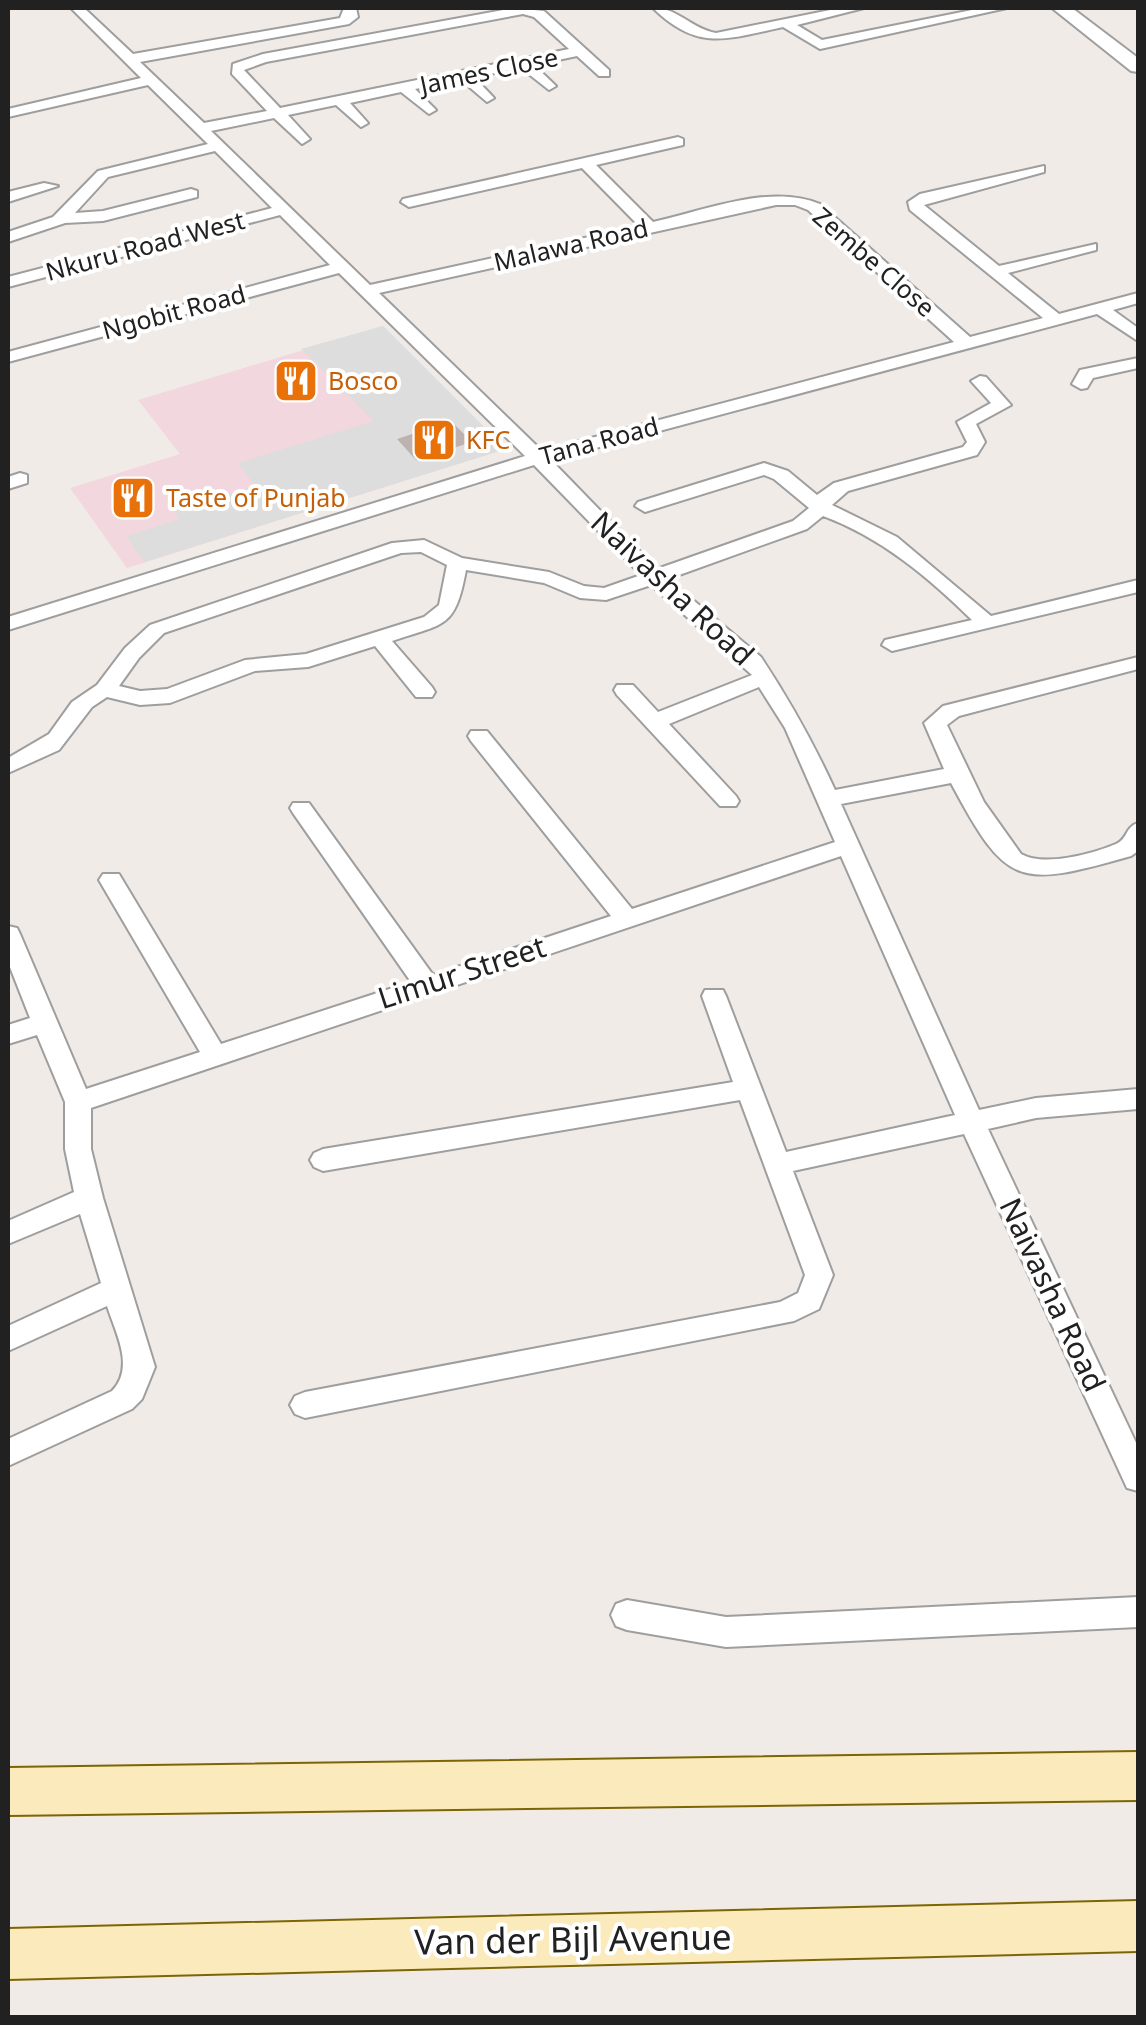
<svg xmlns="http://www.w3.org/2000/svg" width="1146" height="2025" font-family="'Noto Sans',sans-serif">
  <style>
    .commercial { fill: #f2d7de }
    .parking { fill: #ddd }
    .building { fill: #beb2b1 }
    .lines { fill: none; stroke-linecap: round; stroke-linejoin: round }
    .minor-casing { stroke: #9e9e9e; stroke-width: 4 }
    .tertiary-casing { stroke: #9e9e9e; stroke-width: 4 }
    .secondary-casing { stroke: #7d6503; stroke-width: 4 }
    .minor { fill: #fff; fill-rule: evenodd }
    .tertiary { fill: #fff; fill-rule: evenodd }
    .secondary { fill: #fbebbc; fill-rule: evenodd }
    .labels { text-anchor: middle; stroke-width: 8; stroke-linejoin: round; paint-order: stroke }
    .far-street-label { font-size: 25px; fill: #212121; stroke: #fff }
    .far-food-label { font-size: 25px; fill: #c56008; stroke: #fff; text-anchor: start }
    .street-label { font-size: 30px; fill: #212121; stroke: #fff }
    .near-street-label { font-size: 35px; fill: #212121; stroke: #fff }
  </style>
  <rect width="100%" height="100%" fill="#f1ebe8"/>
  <path class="commercial" d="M 383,326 L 506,449 L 127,568 L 70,488 L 180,454 L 138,400 Z"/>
  <path class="parking" d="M 383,326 L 506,449 L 144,562 L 126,536 L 179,519 L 174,510 L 255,486 L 238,463 L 374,421 L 301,349 Z"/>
  <path class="building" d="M 451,421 L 472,442 L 416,460 L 397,439 Z"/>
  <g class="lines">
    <defs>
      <path id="minor" d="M 71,8 L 84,8 L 133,54 L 340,18 L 344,8 L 356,8 L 358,17 L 349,24 L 140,62 L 204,123 L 267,111 L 232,74 L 233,64 L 263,54 L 514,8 L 544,11 L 609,70 L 609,76 L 599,76 L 577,56 L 534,65 L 556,86 L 549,90 L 521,68 L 474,77 L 494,98 L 487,102 L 461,80 L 415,89 L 436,110 L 429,114 L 401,92 L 350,103 L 368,123 L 361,127 L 336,105 L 288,115 L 310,139 L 302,144 L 274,118 L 211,131 L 370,285 L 639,226 L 582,168 L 409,207 L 401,202 L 403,199 L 678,137 L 683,139 L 683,145 L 596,165 L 653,222 C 704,211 770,183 820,204 L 970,337 L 1043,318 L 910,210 L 908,202 L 920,194 L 1044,166 L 1044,172 L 924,205 L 999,266 L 1096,244 L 1096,250 L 1008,273 L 1059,314 L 1138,293 L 1138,303 L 1113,310 L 1138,328 L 1138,341 L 1097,314 L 551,460 L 657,569 L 793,521 L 809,508 L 774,479 L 764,475 L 645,512 L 635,506 L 638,502 L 764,463 L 788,471 L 817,495 L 834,483 L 963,447 L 967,442 L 957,422 L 991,403 L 971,381 L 980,376 L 986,377 L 1011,405 L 976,424 L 985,442 L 977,455 L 848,491 L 832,505 L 897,537 L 991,616 L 1138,580 L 1138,592 L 892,651 L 882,645 L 885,640 L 972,620 C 928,577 882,538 823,516 L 807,529 L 668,579 L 761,657 C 788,698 813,742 835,790 L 944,769 L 924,723 L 943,706 L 1138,657 L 1138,669 L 959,716 L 947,725 L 984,802 L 1021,854 C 1044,867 1092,854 1116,844 C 1128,839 1125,827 1138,823 L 1138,851 L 1131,856 C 1018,888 1007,888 951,783 L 841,804 L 979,1110 L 1036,1098 L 1138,1089 L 1138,1109 L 1036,1118 L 988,1129 L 1138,1447 L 1138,1491 L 1127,1488 L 964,1134 L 793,1171 L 833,1275 L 819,1309 L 794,1321 L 305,1418 L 295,1414 L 290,1405 L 295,1396 L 305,1392 L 780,1302 L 798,1293 L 805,1275 L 740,1100 L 323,1171 L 314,1167 L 310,1160 L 314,1153 L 323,1149 L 733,1082 L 702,996 L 705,990 L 723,990 L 726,996 L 786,1152 L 955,1115 L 841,856 L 91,1108 L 91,1149 L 103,1198 L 155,1367 L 142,1399 L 132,1409 L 8,1466 L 8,1439 L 112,1391 C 135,1367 116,1334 107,1306 L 8,1351 L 8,1326 L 101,1283 L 80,1214 L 8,1244 L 8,1221 L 74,1192 L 65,1149 L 65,1102 L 37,1035 L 8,1044 L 8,1025 L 30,1018 L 8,962 L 8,926 L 17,928 L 20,934 L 86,1089 L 200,1052 L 99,880 L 103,874 L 119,874 L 221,1044 L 411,982 L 293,813 L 290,808 L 293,803 L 309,803 L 433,975 L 611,916 L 471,741 L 468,736 L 471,731 L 487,731 L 632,909 L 835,842 L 785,728 L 759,687 L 669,724 L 736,796 L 739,801 L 736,806 L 720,806 L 617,695 L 614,690 L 617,685 L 633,685 L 658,712 L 752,675 L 651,585 L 606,600 L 580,598 L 544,583 L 466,570 C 455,629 445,623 392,641 L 432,687 L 435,692 L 432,697 L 416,697 L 375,646 L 308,667 L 255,671 L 170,703 L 140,705 L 107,697 L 92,707 L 59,750 L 8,773 L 8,758 L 49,734 L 72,702 L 97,685 L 125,648 L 150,625 L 392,543 L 424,540 L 462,558 L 549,572 L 584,586 L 604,588 L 641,575 L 534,465 L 8,630 L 8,617 L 525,456 L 339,273 L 8,362 L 8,352 L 330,265 L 280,215 L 8,287 L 8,277 L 272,208 L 215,151 L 108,177 L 75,213 L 103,211 L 191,189 L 197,191 L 197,197 L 103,221 L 65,223 L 8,242 L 8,232 L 53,217 L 98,171 L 208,144 L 148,85 L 8,117 L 8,109 L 141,78 ZM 523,14 L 534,17 L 569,49 L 280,108 L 244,70 L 266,62 ZM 776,205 L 795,205 L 808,210 L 954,342 L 542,451 L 379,293 ZM 421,552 L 447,565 L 439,605 L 424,617 L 306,654 L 245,660 L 167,689 L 140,691 L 119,686 L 139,658 L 164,633 L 401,553 Z
        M 653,8 C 677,7 692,29 716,33 L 840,8 L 864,8 L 797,25 L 822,40 L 982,8 L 1007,8 L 820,49 L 783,27 C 727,39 698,52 653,8 Z
        M 44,183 L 58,186 L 8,202 L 8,192 Z
        M 1138,358 L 1138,368 L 1093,378 L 1087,388 L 1081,389 L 1072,384 L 1080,370 Z
        M 20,473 L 27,475 L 27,483 L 8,489 L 8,477 Z
        M 1138,1597 L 1138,1627 L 726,1647 L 627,1630 L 616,1626 L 611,1615 L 616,1604 L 627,1600 L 726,1617 Z"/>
      <path id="tertiary" d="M 1052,8 L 1072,8 L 1138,58 L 1138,72 L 1131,71 Z"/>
      <path id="secondary" d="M 1138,1752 L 1138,1800 L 8,1815 L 8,1768 Z
        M 1138,1901 L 1138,1951 L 8,1979 L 8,1929 Z"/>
    </defs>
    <use href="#minor" class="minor-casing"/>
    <use href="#tertiary" class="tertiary-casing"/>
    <use href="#secondary" class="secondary-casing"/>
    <use href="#minor" class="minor"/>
    <use href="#tertiary" class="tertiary"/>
    <use href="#secondary" class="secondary"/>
  </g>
  <defs>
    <symbol id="restaurant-square" viewBox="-11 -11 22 22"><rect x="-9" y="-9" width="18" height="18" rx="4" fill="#e8710a" stroke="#fff"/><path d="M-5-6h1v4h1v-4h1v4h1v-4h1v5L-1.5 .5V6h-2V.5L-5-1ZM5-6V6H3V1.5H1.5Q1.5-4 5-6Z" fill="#fff"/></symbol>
  </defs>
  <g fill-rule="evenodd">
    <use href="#restaurant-square" x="271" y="356" width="50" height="50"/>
    <use href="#restaurant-square" x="409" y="415" width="50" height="50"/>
    <use href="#restaurant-square" x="108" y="473" width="50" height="50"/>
  </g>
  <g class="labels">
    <g class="far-street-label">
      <text transform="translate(489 71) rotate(-12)" y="9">James Close</text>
      <text transform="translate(571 245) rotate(-13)" y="9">Malawa Road</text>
      <text transform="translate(145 246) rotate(-15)" y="9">Nkuru Road West</text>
      <text transform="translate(874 262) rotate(41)" y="9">Zembe Close</text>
      <text transform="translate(174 312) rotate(-15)" y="9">Ngobit Road</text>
      <text transform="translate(599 441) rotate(-15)" y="9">Tana Road</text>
    </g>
    <g class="far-food-label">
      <text x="328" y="390">Bosco</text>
      <text x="466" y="449">KFC</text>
      <text x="166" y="507">Taste of Punjab</text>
    </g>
    <g class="street-label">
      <text transform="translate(672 589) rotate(43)" y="10">Naivasha Road</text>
      <text transform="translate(462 973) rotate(-18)" y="10">Limur Street</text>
      <text transform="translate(1052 1295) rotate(65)" y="10">Naivasha Road</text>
    </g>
    <g class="near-street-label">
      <text transform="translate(573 1940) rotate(-1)" y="12">Van der Bijl Avenue</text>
    </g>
  </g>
  <rect width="1146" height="2025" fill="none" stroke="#212121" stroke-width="20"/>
</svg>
